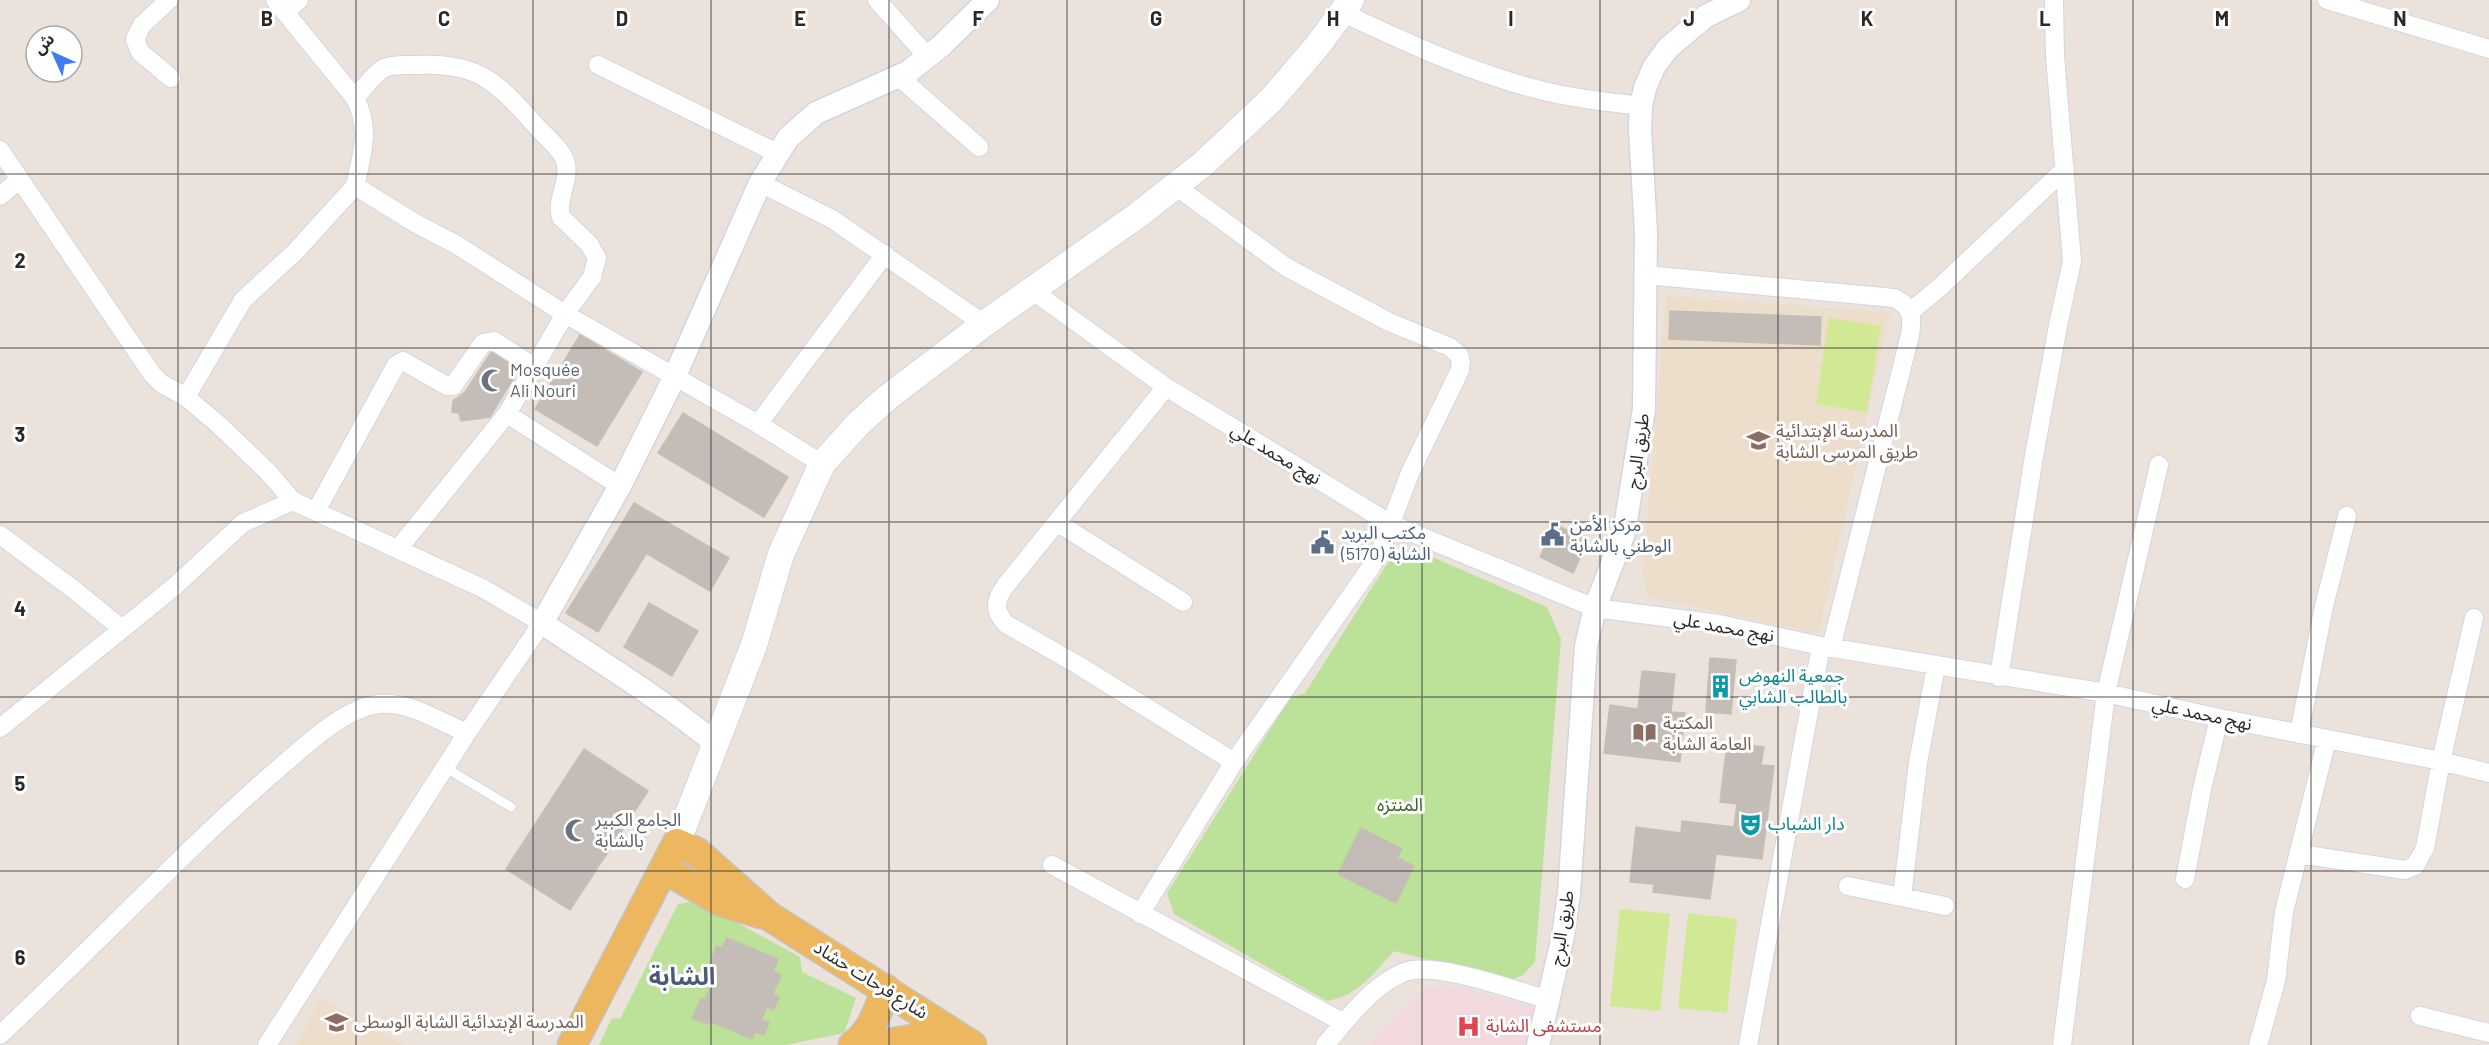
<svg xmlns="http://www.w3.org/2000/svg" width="2489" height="1045" font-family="Barlow,'Noto Sans Arabic',sans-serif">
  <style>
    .education { fill: #edddcb }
    .medical { fill: #f2d9de }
    .green { fill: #bce199 }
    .pitch { fill: #d1e895 }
    .building { fill: #c4bdb7; stroke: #c6beb5; stroke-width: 1.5 }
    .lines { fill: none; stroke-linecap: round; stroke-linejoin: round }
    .service-casing { stroke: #d1d6e2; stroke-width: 11 }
    .minor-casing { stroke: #d1d6e2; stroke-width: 20 }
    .tertiary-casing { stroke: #d1d6e2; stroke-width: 25 }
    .secondary-casing { stroke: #d1d6e2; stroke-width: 28 }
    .primary-casing { stroke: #c3c3c3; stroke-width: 31 }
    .service { stroke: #fff; stroke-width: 9 }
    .minor { stroke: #fff; stroke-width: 18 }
    .tertiary { stroke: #fff; stroke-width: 22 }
    .secondary { stroke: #fff; stroke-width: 26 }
    .primary { stroke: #edb75f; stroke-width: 28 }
    .grid { fill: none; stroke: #292929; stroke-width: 1.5; stroke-opacity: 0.55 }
    .labels { text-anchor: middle; stroke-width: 6; stroke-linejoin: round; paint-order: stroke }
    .worship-label { font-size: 18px; fill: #5b616d; stroke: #fff; text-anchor: start }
    .education-label { font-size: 18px; fill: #785e54; stroke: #fff; text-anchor: start }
    .street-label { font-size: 18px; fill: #292929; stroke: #fff }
    .service-label { font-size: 18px; fill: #4e5e75; stroke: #fff; text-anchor: start }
    .culture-label { font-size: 18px; fill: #0d838f; stroke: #fff; text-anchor: start }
    .park-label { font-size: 18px; fill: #35641b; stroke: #fff }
    .health-label { font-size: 18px; fill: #be3a42; stroke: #fff; text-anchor: start }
    .district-label { font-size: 24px; font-weight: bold; fill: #4b5a79; stroke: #fff }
    .grid-label { font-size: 20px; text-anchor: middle; font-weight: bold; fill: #292929; stroke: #fff; stroke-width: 6; stroke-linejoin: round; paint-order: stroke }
  </style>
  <rect width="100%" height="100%" fill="#ebe2db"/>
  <path class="education" d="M 1666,296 L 1890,312 L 1819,633 L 1648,597 L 1643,571 Z
    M 321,999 L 404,1045 L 296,1045 Z"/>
  <path class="medical" d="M 1444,985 L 1467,988 L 1552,1015 L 1545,1045 L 1366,1045 L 1422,991 Z"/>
  <path class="green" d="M 1416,550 L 1547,607 L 1561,639 L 1535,962 L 1523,975 L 1510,981 L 1394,951 C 1374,973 1358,996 1327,1001 L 1174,914 L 1167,893 L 1290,698 L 1305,693 L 1387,564 L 1400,552 Z
    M 697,901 L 800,957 L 802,972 L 856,998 L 844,1033 L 786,1045 L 599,1045 L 612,1018 L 620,1019 L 678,904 Z"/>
  <path class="pitch" d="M 1829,318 L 1881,326 L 1867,412 L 1816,404 Z
    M 1620,909 L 1670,914 L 1660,1011 L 1610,1006 Z
    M 1688,913 L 1737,919 L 1727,1013 L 1678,1008 Z"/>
  <path class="building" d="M 1670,311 L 1821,317 L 1820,345 L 1669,339 Z
    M 580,335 L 642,372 L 597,446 L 535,409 Z
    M 492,351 L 519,369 L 490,417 L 461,421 L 459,413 L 452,412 L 453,401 L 465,392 Z
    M 683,413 L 788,477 L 764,517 L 658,453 Z
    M 634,503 L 729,558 L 710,591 L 615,535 Z
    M 1555,524 L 1588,540 L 1573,573 L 1540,557 Z
    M 615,535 L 646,554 L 598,632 L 566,613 Z
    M 649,603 L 698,631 L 672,676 L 624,647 Z
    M 1710,658 L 1736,660 L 1731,714 L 1706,712 Z
    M 1642,671 L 1675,674 L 1671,712 L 1685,713 L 1680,762 L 1604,753 L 1610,705 L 1638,709 Z
    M 1727,743 L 1764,747 L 1761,765 L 1774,766 L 1762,859 L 1716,854 L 1710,899 L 1653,892 L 1654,884 L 1630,882 L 1636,827 L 1681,833 L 1682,821 L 1734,827 L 1737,804 L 1720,802 Z
    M 584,749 L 648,791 L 570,910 L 506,869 Z
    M 1361,828 L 1402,849 L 1397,858 L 1414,866 L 1396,903 L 1338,874 Z
    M 727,938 L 778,959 L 773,972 L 781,975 L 773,994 L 779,997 L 773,1010 L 767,1007 L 761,1020 L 769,1023 L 764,1035 L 755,1032 L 752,1039 L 710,1021 L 708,1024 L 692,1018 L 701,998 L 705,1000 L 712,983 L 708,981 L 705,974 L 717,946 L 722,948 Z"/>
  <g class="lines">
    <defs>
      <path id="service" d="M 446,768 L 511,807"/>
      <path id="minor" d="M 169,0 L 142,25 L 135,39 L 140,52 L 171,78
        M 275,0 L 355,98 C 371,129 362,154 355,186 L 415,223 L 457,245 L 565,314 L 758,424 L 822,464
        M 877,0 L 928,57
        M 2327,0 L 2489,49
        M 286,12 L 299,0
        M 1343,13 C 1405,42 1469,72 1536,89 C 1570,98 1606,102 1641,106
        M 598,65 L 777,153
        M 899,77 L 979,147
        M 355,98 C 364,89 372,75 384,68 C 393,64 406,65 416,65 C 481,62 497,83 537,127 C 546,137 559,147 564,158 C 573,178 555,198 561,217 L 589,244 L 597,258 L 592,277 L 565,314 L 507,414 L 398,549
        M 0,150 L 152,374 L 162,384 L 186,397 L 219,425 L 269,473 L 293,501 L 484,589 L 542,623 L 467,733 L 267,1045
        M 760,183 L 832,219 L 984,324
        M 0,196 L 20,179
        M 1646,275 L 1894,298 C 1912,306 1913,318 1910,335 L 1831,648
        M 1033,291 L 1166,387 L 1391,524 L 1595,608 L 1719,624 L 1821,646 L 2106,693 L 2219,718 L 2441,761 L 2489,773
        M 1911,311 L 1939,288 L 2065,169
        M 1166,387 L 1006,585 C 995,600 993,610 1006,624 L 1078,665 L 1234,762
        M 186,397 L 243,300 L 295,252 L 355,186
        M 507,414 L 620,486
        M 758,424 L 885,254
        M 316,511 L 396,365 L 403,361 L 447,386 L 453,386 L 483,343 L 494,341 L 533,366
        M 1058,523 L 1183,602
        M 0,535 L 73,589 L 122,629
        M 1999,677 L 2034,456 L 2058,326 L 2072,261 L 2055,56 L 2054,0
        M 0,728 L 174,587 L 243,523 L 293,501
        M 2299,734 L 2324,606 L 2347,516
        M 2300,854 L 2405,870 L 2415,866 L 2425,848 L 2441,761 L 2474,618
        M 1052,865 L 1344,1023
        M 2185,879 L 2202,789 L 2219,718
        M 1848,886 L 1945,906
        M 1902,897 L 1918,763 L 1936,666
        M 1140,914 L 1234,762 L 1371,567 L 1382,547 L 1410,473 L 1460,370 L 1461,362 L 1459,355 L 1450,347 L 1389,322 L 1286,267 L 1177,187
        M 2420,1016 L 2489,1033
        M 0,1035 C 94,947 182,852 279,768 C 305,746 340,712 373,705 C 405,698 438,721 467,733
        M 1325,1045 C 1347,1020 1370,987 1402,973 C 1431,959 1516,991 1549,1000
        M 1748,1045 L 1821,646
        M 2062,1045 L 2106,693 L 2159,465
        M 2258,1045 L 2276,981 L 2284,912 L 2327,739"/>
      <path id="tertiary" d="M 715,743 C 660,698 601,662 542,623 L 620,486 L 674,378 L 760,183 L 788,138 L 816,113 L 908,72 L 941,46 L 988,0
        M 1538,1045 L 1563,936 L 1569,894 L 1586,646 L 1595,608 L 1624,533 L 1644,409 L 1646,233 L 1640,129 L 1641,106 L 1645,88 L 1654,67 L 1668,48 L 1706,16 L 1739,0"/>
      <path id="secondary" d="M 677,843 L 754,645 L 781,554 L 822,464 L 858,424 L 888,397 L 984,324 L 1138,215 L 1203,164 L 1271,100 L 1318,45 L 1351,0"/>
      <path id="primary" d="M 664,869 L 721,902 L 761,914
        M 572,1045 L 677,843 L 697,852 L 769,916 L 972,1045
        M 853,1045 C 872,1032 878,1010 886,989
        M 878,1045 L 924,1037 L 962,1041"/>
    </defs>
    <use href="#service" class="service-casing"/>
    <use href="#minor" class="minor-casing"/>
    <use href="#tertiary" class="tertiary-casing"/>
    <use href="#secondary" class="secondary-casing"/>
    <use href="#primary" class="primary-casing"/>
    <use href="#service" class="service"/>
    <use href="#minor" class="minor"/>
    <use href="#tertiary" class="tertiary"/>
    <use href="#secondary" class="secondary"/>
    <use href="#primary" class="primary"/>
  </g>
  <path class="grid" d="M 178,0 L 178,1045M 356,0 L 356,1045M 533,0 L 533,1045M 711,0 L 711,1045M 889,0 L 889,1045M 1067,0 L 1067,1045M 1244,0 L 1244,1045M 1422,0 L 1422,1045M 1600,0 L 1600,1045M 1778,0 L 1778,1045M 1956,0 L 1956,1045M 2133,0 L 2133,1045M 2311,0 L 2311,1045M 0,174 L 2489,174M 0,348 L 2489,348M 0,522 L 2489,522M 0,697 L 2489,697M 0,871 L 2489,871"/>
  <defs>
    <symbol id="mosque-bare" viewBox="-9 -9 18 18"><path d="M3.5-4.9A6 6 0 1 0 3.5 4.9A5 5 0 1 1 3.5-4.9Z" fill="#6b7280" stroke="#fff" stroke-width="2.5" paint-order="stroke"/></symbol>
    <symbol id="school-bare" viewBox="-9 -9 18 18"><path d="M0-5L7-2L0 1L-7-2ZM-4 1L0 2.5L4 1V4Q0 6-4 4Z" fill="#8d6e63" stroke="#fff" stroke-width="2.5" paint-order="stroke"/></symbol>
    <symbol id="civic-bare" viewBox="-9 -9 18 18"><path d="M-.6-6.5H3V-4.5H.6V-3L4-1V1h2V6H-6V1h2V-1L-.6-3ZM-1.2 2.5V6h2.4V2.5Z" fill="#5c6f8a" stroke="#fff" stroke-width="2.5" paint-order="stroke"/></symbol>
    <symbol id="building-bare" viewBox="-9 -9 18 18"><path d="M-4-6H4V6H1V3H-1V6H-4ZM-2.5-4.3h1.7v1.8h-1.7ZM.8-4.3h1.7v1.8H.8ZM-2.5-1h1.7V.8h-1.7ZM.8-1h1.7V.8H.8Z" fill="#0f9aa8" stroke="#fff" stroke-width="2.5" paint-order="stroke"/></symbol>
    <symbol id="library-bare" viewBox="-9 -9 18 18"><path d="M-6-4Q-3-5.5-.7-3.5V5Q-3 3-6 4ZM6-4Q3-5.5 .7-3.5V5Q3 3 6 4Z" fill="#8d6e63" stroke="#fff" stroke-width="2.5" paint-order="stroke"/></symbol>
    <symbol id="theatre-bare" viewBox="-9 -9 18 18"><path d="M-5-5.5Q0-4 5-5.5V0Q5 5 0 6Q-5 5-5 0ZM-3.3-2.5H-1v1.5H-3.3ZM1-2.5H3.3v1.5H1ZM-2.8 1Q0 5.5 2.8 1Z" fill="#0f9aa8" stroke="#fff" stroke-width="2.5" paint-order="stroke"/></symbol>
    <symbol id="hospital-bare" viewBox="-9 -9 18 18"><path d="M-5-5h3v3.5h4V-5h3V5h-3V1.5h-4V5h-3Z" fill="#e0444e" stroke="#fff" stroke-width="2.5" paint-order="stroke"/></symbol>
  </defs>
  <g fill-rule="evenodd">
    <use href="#mosque-bare" x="476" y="364" width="33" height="33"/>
    <use href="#school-bare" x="1742" y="424" width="33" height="33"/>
    <use href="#civic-bare" x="1536" y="518" width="33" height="33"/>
    <use href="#civic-bare" x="1306" y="526" width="33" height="33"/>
    <use href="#building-bare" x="1704" y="670" width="33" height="33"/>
    <use href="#library-bare" x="1628" y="716" width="33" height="33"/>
    <use href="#theatre-bare" x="1734" y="808" width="33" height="33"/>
    <use href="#mosque-bare" x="560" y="814" width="33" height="33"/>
    <use href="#school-bare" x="320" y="1006" width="33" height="33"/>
    <use href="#hospital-bare" x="1452" y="1010" width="33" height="33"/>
  </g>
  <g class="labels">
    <g class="worship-label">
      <text x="510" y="376">Mosquée<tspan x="510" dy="21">Ali Nouri</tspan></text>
      <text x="595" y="826">الجامع الكبير<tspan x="595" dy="21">بالشابة</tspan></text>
    </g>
    <g class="education-label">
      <text x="1776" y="437">المدرسة الإبتدائية<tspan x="1776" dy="21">طريق المرسى الشابة</tspan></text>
      <text x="1663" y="729">المكتبة<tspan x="1663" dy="21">العامة الشابة</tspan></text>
      <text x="354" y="1028">المدرسة الإبتدائية الشابة الوسطى</text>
    </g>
    <g class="street-label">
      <text transform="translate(1638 451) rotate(-82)" y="6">طريق البرج</text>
      <text transform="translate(1276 454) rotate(31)" y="6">نهج محمد علي</text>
      <text transform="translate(1724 627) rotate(10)" y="6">نهج محمد علي</text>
      <text transform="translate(2202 714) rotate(12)" y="6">نهج محمد علي</text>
      <text transform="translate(1562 928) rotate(-81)" y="6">طريق البرج</text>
      <text transform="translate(871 980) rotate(32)" y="6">شارع فرحات حشاد</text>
    </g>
    <g class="service-label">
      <text x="1570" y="531">مركز الأمن<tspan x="1570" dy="21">الوطني بالشابة</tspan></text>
      <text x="1341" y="539">مكتب البريد<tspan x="1341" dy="21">الشابة (5170)</tspan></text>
    </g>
    <g class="culture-label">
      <text x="1739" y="682">جمعية النهوض<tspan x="1739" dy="21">بالطالب الشابي</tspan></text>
      <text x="1768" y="830">دار الشباب</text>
    </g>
    <g class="park-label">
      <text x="1400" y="811">المنتزه</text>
    </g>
    <g class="health-label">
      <text x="1486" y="1032">مستشفى الشابة</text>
    </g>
    <g class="district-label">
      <text x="682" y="985">الشابة</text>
    </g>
  </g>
  <g class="grid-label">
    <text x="267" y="26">B</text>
    <text x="444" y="26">C</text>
    <text x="622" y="26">D</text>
    <text x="800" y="26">E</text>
    <text x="978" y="26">F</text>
    <text x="1156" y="26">G</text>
    <text x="1333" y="26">H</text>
    <text x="1511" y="26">I</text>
    <text x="1689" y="26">J</text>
    <text x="1867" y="26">K</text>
    <text x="2045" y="26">L</text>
    <text x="2222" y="26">M</text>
    <text x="2400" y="26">N</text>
    <text x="20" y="268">2</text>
    <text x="20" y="442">3</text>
    <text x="20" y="616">4</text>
    <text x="20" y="791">5</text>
    <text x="20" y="965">6</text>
  </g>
  <g transform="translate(54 54) rotate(315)"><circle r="28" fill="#ffffff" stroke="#a9a9a9" stroke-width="1.5"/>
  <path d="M0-4.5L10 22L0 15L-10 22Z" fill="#3e7cf5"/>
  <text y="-9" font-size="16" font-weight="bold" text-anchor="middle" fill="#292929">ش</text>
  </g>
</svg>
